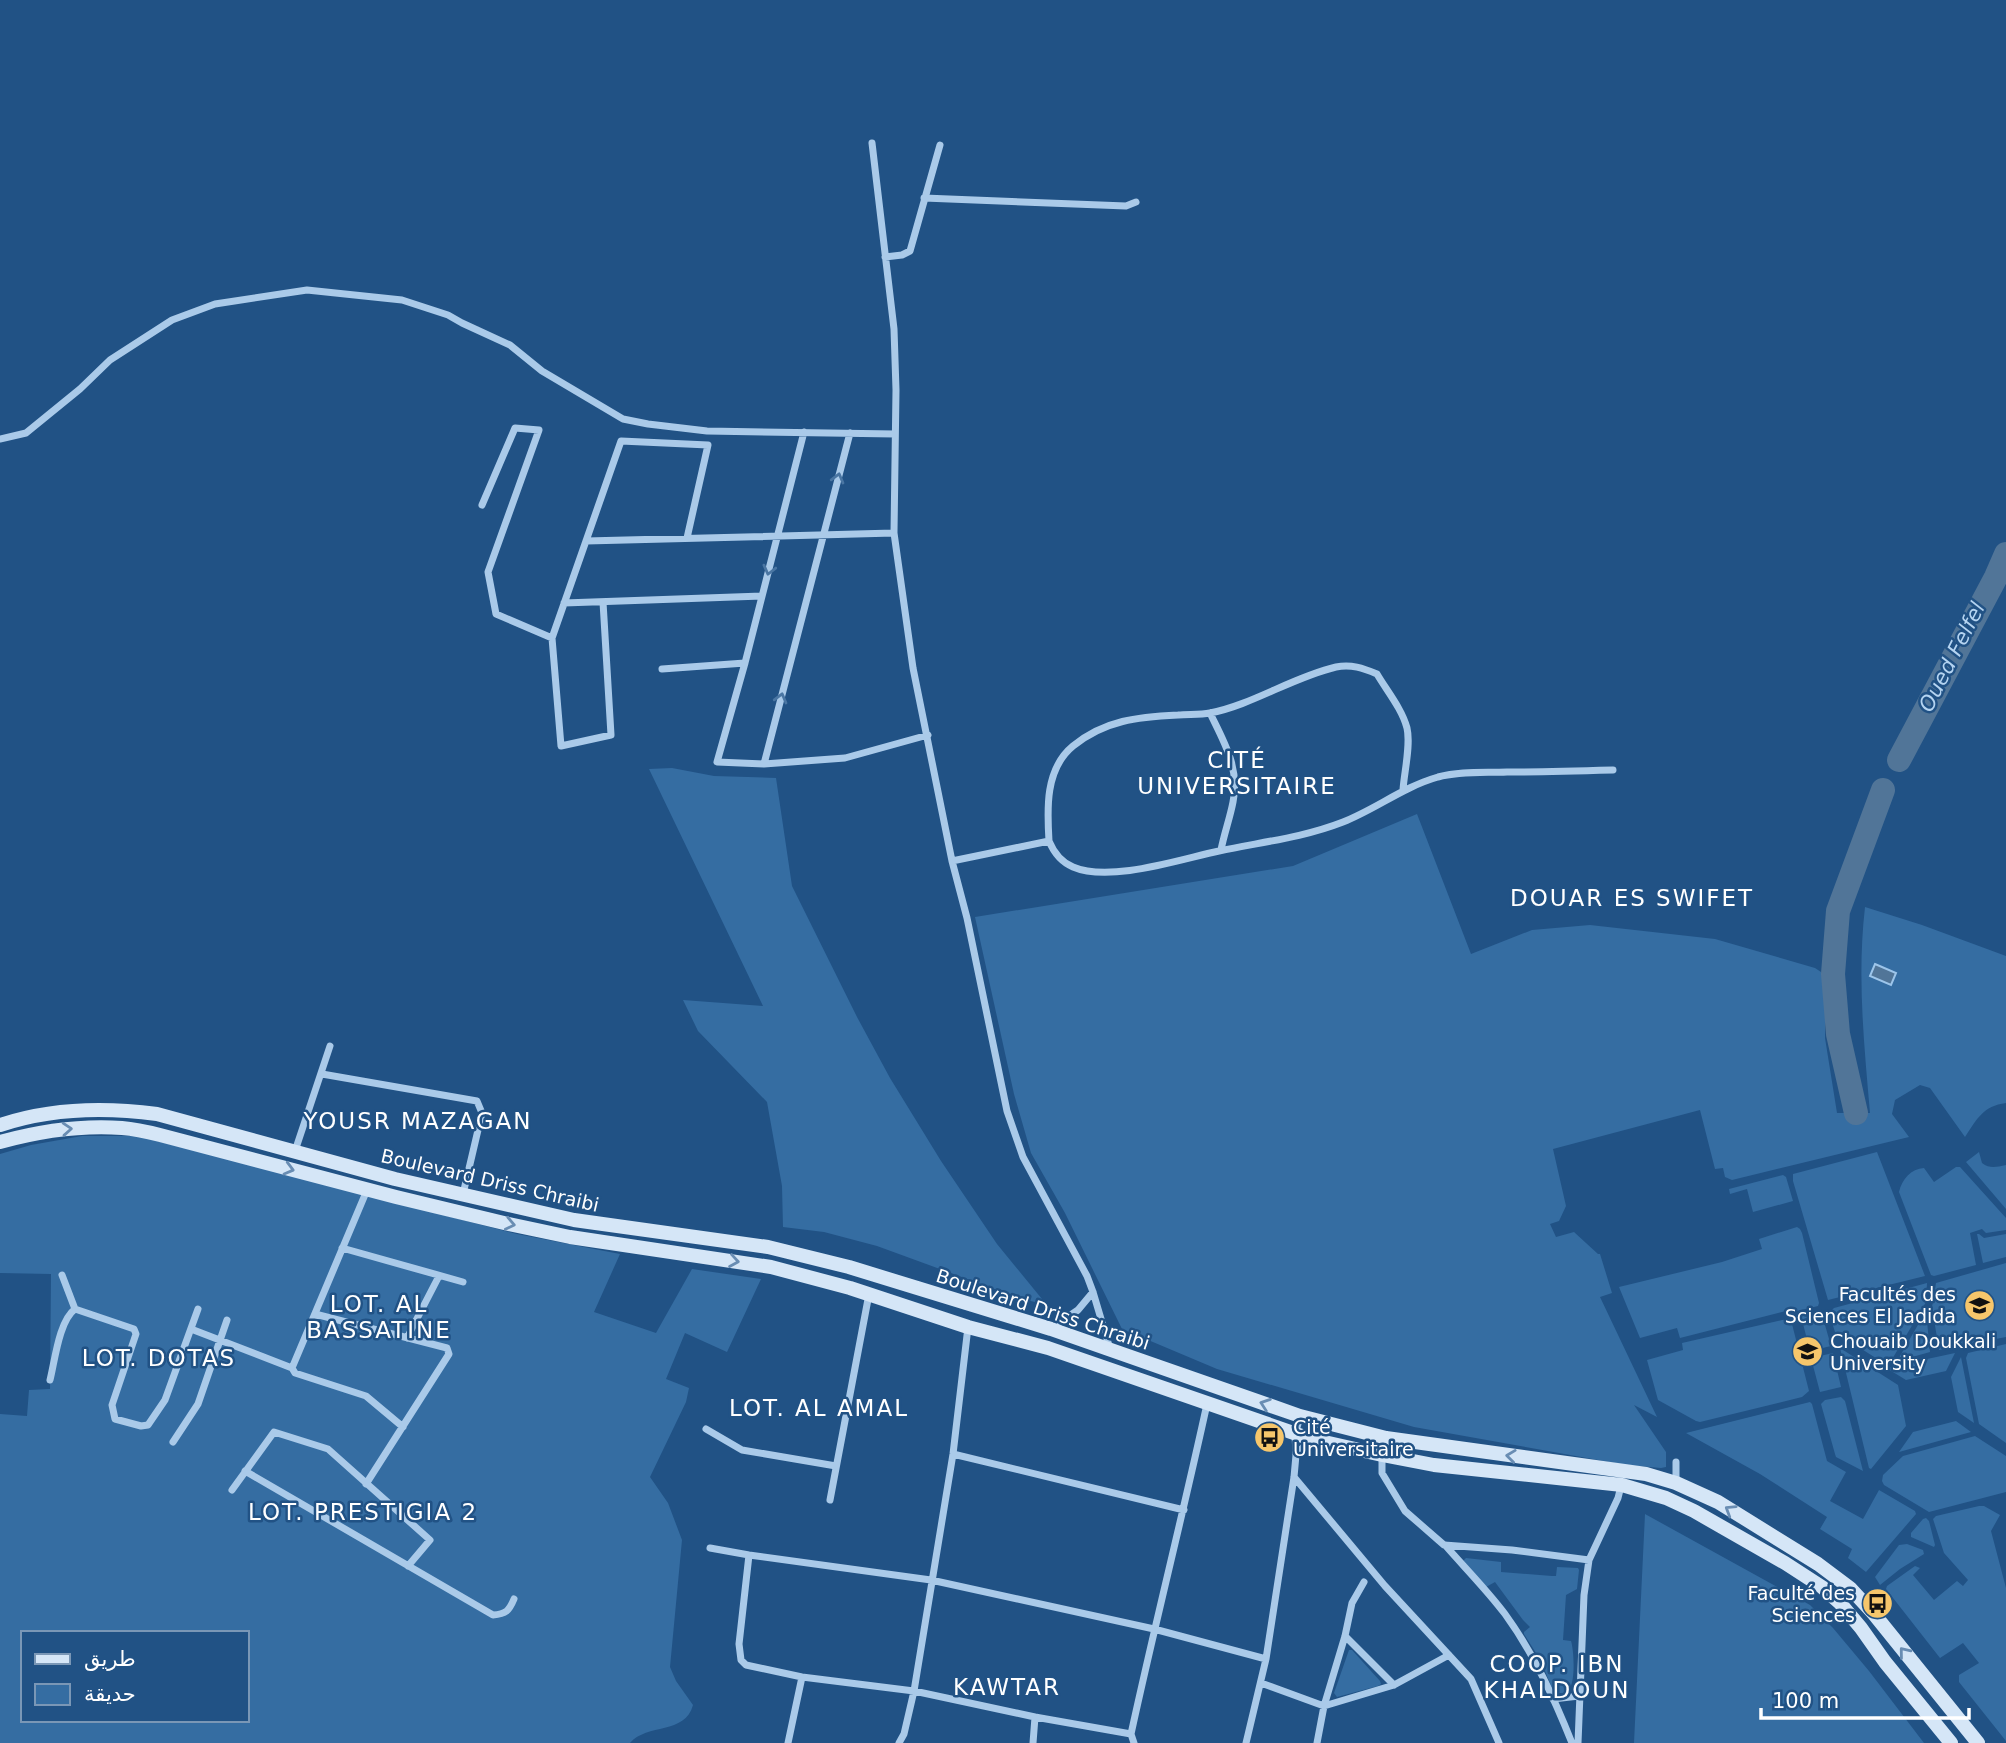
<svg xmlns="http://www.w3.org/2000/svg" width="2006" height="1743" font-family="'DejaVu Sans','Noto Naskh Arabic',sans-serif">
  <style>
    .green { fill: #356da2; fill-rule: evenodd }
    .water { fill: #517598; stroke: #9dc5ea; stroke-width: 2 }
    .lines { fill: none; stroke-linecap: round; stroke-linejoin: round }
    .river { stroke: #517598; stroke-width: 24 }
    .street { stroke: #aacae9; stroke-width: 7 }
    .secondary { stroke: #d5e6f7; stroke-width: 14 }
    .oneway { stroke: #4a76a3 }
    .oneway2 { stroke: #698db3 }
    .labels { text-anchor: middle; stroke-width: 5; stroke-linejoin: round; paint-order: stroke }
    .street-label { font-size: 19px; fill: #fff; stroke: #215285 }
    .poi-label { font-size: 19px; fill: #fff; stroke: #215285; text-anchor: end }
    .water-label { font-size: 21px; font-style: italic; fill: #b5d4f1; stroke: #215285 }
    .quarter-label { font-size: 23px; letter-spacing: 2px; fill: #fff; stroke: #215285 }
  </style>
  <rect width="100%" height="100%" fill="#215285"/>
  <path class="green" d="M 672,768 L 714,776 L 776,778 L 792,886 L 857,1017 L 890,1078 L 941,1161 L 997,1244 L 1042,1299 L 1035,1302 L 1022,1299 L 877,1246 L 824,1232 L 783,1227 L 782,1186 L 767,1102 L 698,1031 L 683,1000 L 763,1006 L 649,769 Z
    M 1417,814 L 1471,954 L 1532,930 L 1590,925 L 1715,939 L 1815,968 L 1821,972 L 1825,980 L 1825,1038 L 1837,1113 L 1870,1113 C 1864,1043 1857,977 1865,907 L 1922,925 L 2006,956 L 2006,1103 C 1983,1106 1977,1119 1965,1137 L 1930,1088 L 1920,1085 L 1895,1100 L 1892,1114 L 1909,1137 L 1732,1180 L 1725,1177 L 1723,1168 L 1715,1169 L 1700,1110 L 1553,1149 L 1566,1206 L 1559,1221 L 1550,1224 L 1556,1237 L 1574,1232 L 1598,1254 L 1600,1254 L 1612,1293 L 1600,1297 L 1657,1417 L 1634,1405 L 1666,1452 L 1666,1467 L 1661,1468 L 1626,1465 L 1414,1427 L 1217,1369 L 1122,1329 L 1065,1213 L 1031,1153 L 1014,1094 L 975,917 L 1293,866 Z
    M 82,1136 L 138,1136 L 517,1234 L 620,1254 L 594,1312 L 656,1333 L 692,1269 L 761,1279 L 727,1352 L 685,1333 L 666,1379 L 689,1388 L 686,1402 L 650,1477 L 668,1503 L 682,1540 L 670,1667 L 676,1681 L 693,1705 C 685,1735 647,1723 630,1743 L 0,1743 L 0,1414 L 27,1416 L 29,1390 L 50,1389 L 51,1274 L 0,1273 L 0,1154 L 31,1145 ZM 23,1633 L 247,1633 L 247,1720 L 23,1720 Z
    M 1877,1152 L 1925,1276 L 1828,1300 L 1793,1181 L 1793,1174 Z
    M 1979,1152 L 1982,1163 C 1990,1169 1996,1167 2006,1165 L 2006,1209 L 1966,1162 Z
    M 1956,1167 L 1960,1167 L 2006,1218 L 2006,1230 L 1986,1233 L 1982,1229 L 1970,1233 L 1976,1265 L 1934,1276 L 1931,1275 L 1899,1192 C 1902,1179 1911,1169 1924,1168 L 1934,1182 Z
    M 1783,1175 L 1786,1177 L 1793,1201 L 1753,1212 L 1747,1189 L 1730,1194 L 1729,1189 Z
    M 1797,1227 L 1800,1229 L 1802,1233 L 1819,1303 L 1818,1306 L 1797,1311 L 1790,1310 L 1680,1338 L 1677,1328 L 1640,1338 L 1619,1287 L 1722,1262 L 1762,1249 L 1759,1239 Z
    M 1977,1234 L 1979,1234 L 1984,1238 L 2006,1234 L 2006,1257 L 1983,1263 Z
    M 2006,1263 L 2006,1337 L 1939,1350 L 1932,1307 L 1936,1283 Z
    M 1927,1283 L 1926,1302 L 1891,1361 L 1882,1362 L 1835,1332 L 1829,1313 L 1834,1308 Z
    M 1821,1311 L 1831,1346 L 1810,1351 L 1801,1316 Z
    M 1926,1311 L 1930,1352 L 1898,1361 L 1900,1356 Z
    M 1787,1319 L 1792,1324 L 1809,1391 L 1802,1397 L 1700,1422 L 1696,1421 L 1658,1400 L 1647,1360 L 1683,1350 L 1682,1343 Z
    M 2006,1344 L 2006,1443 L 1979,1424 L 1966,1358 L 1968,1353 Z
    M 1840,1348 L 1898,1385 L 1906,1426 L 1871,1469 L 1869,1468 Z
    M 1833,1353 L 1841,1387 L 1820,1392 L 1811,1358 Z
    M 1955,1353 L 1946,1371 L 1906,1380 L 1888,1369 L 1890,1367 Z
    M 1961,1357 L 1974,1423 L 1958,1412 L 1951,1377 Z
    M 1841,1397 L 1845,1401 L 1863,1471 L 1836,1457 L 1835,1454 L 1821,1404 L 1825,1400 Z
    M 1810,1402 L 1812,1404 L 1827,1461 L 1846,1472 L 1830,1501 L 1863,1519 L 1879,1490 L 1915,1511 L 1916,1514 L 1866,1572 L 1848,1558 L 1852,1549 L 1820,1529 L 1827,1517 L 1760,1474 L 1686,1433 Z
    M 1956,1421 L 1971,1432 L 1899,1452 L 1913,1432 Z
    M 1975,1436 L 2006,1456 L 2006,1492 L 1929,1512 L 1884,1485 L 1882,1481 L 1883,1475 L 1903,1456 Z
    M 1979,1506 L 1984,1506 L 2000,1515 L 1991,1531 L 2006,1588 L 2006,1741 L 1959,1682 L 1959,1675 L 1979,1663 L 1963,1643 L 1940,1658 L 1886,1589 L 1887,1586 L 1915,1566 L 1920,1568 L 1913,1575 L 1934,1600 L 1957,1581 L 1963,1586 L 1968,1580 L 1944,1553 L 1933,1519 L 1936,1516 Z
    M 1645,1514 L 1810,1605 L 1833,1628 L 1869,1671 L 1924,1743 L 1634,1743 Z
    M 1926,1518 L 1929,1521 L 1935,1545 L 1934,1547 L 1911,1537 L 1911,1533 L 1923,1519 Z
    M 1907,1544 L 1923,1550 L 1924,1554 L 1900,1569 L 1880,1585 L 1875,1577 L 1899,1545 Z
    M 1466,1558 L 1501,1562 L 1501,1572 L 1552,1576 L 1556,1576 L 1557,1567 L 1578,1568 L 1579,1570 L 1577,1589 L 1566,1595 L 1563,1640 L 1571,1641 C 1574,1650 1576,1684 1568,1691 C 1565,1694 1562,1693 1558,1693 L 1551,1686 L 1541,1661 L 1524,1634 L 1524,1632 L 1530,1627 L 1523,1620 L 1495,1582 L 1486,1587 L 1463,1561 Z
    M 1349,1650 L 1352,1650 L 1380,1681 L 1381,1684 L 1378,1686 L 1337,1697 L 1334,1693 Z"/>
  <path class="water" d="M 1875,964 L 1896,973 L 1891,985 L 1870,976 Z"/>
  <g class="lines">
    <path class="river" d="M 1899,760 L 1996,577 L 2006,554
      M 1856,1113 L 1838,1034 L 1833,974 L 1838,911 L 1883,790"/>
    <path class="street" d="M 872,143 L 894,329 L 896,390 L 894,533 L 913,668 L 952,861 L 967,918 L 1007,1111 L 1023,1157 L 1087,1276 L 1093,1292 L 1110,1349
      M 924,198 L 1126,206 L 1136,202
      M 885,257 L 902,255 L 910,251 L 940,145
      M 804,432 L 745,663 L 717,762 L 764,764 L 845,758 L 928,735
      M 0,439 L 26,433 L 80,389 L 110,360 L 172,320 L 215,304 L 307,290 L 402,300 L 448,315 L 462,323 L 510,345 L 542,371 L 623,419 L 648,424 L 707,431 L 895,434
      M 482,505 L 515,428 L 539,430 L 488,572 L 496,614 L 552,638
      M 586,541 L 894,533
      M 603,602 L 611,735 L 561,746 L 552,638 L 621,441 L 708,445 L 687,538
      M 564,603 L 762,596
      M 662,669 L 745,663
      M 1210,713 C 1224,742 1240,768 1233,802 C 1230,818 1224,834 1221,850
      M 764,764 L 850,433
      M 1049,841 C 1047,809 1045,769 1073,746 C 1105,720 1138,717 1178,715 C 1188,714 1200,715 1210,713 C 1252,705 1293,677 1336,667 C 1351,664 1363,668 1377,674 C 1387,691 1402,709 1407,728 C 1411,745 1404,773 1403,790
      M 952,861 L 1049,841 C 1054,853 1061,862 1073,867 C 1110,883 1181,859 1219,851 C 1261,842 1302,838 1343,822 C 1376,809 1403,787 1438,777 C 1461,771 1484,773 1507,772 C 1542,772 1578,771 1613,770
      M 322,1074 L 477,1101 L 482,1113 L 463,1194
      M 295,1151 L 330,1046
      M 367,1190 L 292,1368 L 295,1373 L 366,1396 L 403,1427
      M 342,1248 L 463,1282
      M 62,1275 L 75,1309 L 134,1329 L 136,1334 L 112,1405 L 115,1419 L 141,1426 L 148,1425 L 165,1400 L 198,1309
      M 315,1314 L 447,1348 L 449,1354 L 366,1484
      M 1052,1328 L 1078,1310 L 1093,1292
      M 191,1329 L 292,1368
      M 407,1338 L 439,1276
      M 50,1380 C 55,1360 59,1321 75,1309
      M 706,1429 L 742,1450 L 836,1466
      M 173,1442 L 198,1404 L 227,1320
      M 953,1454 L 1184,1510
      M 1296,1455 L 1311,1439 L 1315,1420
      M 1382,1455 L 1382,1473 L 1405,1511 L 1444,1545 L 1512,1550 L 1589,1560
      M 245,1471 L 493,1615 C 506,1614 509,1611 514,1599
      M 1294,1477 L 1385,1586 L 1471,1679 L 1499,1743
      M 1676,1483 L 1676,1462
      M 232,1490 L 274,1432 L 328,1449 L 430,1540 L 408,1566
      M 830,1500 L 869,1294
      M 1445,1545 C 1465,1568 1487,1590 1505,1614 C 1534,1654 1554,1698 1572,1743
      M 710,1548 L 749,1555 L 931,1580 L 1154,1629 L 1266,1659
      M 749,1555 L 739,1644 L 741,1660 L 746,1665 L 802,1677 L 914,1691 L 1035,1717
      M 1345,1636 L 1394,1685
      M 1261,1683 L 1324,1706 L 1394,1685 L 1449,1655
      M 1553,1699 L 1579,1696
      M 788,1743 L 802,1677
      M 899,1743 L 904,1734 L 914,1691 L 953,1454 L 968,1327
      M 1033,1743 L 1035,1717 L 1131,1734
      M 1134,1743 L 1131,1734 C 1155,1624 1183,1514 1207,1404
      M 1246,1743 L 1266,1659 L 1294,1477 L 1296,1455 L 1295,1434 L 1300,1417
      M 1317,1743 L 1324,1706 L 1345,1636 L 1352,1603 L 1364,1582
      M 1578,1743 L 1584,1595 L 1589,1560 L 1618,1498 L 1621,1486"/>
    <path class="secondary" d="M 0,1125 C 51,1108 105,1107 157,1114 L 395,1179 L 574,1220 L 768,1247 L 849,1267 L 1051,1329 L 1300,1416 L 1386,1438 L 1646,1474 L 1676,1483 L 1718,1502 L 1818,1564 L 1850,1588 L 1874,1614 L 1978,1743
      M 0,1142 C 40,1131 80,1125 122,1128 C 134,1129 148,1132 160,1135 L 396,1197 L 504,1223 L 570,1237 L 771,1267 L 850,1288 L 968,1327 L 1048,1348 L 1311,1439 L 1382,1455 L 1434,1465 L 1622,1485 L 1666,1498 L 1694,1511 L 1785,1563 L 1822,1587 L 1840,1603 L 1861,1628 L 1885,1662 L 1951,1743"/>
  </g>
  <defs><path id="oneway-chevron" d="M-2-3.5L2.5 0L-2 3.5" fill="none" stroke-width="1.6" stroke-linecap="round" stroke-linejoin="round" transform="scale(1.75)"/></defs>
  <g class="oneway">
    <use href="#oneway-chevron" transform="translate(838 478) rotate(-75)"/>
    <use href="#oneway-chevron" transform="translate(769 570) rotate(104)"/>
    <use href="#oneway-chevron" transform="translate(781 698) rotate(-75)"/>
  </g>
  <g class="oneway2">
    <use href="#oneway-chevron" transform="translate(67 1129) rotate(-4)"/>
    <use href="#oneway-chevron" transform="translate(289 1169) rotate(15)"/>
    <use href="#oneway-chevron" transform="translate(510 1224) rotate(12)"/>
    <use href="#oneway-chevron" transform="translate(734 1261) rotate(9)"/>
    <use href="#oneway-chevron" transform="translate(1265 1404) rotate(-161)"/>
    <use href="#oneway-chevron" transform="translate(1511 1456) rotate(-173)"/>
    <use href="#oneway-chevron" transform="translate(1730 1510) rotate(-148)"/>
    <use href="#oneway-chevron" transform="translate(1904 1652) rotate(-129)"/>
  </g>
  <defs>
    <symbol id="university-disc" viewBox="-11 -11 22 22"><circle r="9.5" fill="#f6c66b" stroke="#215285"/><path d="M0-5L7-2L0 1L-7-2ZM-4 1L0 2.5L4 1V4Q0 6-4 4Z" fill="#111"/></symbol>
    <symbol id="bus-disc" viewBox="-11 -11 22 22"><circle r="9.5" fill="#f6c66b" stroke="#215285"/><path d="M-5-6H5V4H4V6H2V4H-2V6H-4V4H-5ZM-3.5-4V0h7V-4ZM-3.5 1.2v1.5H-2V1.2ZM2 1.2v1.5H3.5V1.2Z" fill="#111"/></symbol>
  </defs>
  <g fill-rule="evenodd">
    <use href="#university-disc" x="1962" y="1288" width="35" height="35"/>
    <use href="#university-disc" x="1790" y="1334" width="35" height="35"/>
    <use href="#bus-disc" x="1252" y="1420" width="35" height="35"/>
    <use href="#bus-disc" x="1860" y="1586" width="35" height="35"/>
  </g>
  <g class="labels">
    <g class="street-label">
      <text transform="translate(490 1180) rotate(13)" y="7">Boulevard Driss Chraibi</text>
      <text transform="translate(1043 1309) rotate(18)" y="7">Boulevard Driss Chraibi</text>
    </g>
    <g class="poi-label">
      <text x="1956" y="1301">Facultés des<tspan x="1956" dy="22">Sciences El Jadida</tspan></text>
      <text x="1830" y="1348" text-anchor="start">Chouaib Doukkali<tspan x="1830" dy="22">University</tspan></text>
      <text x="1293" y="1434" text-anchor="start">Cité<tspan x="1293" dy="22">Universitaire</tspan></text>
      <text x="1855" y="1600">Faculté des<tspan x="1855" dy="22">Sciences</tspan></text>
    </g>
    <g class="water-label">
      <text transform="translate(1952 657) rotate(-63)" y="7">Oued Felfel</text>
    </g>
    <g class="quarter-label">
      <text x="1237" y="768">CITÉ<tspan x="1237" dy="26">UNIVERSITAIRE</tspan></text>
      <text x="1632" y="906">DOUAR ES SWIFET</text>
      <text x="418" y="1129">YOUSR MAZAGAN</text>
      <text x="379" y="1312">LOT. AL<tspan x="379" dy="26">BASSATINE</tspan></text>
      <text x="159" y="1366">LOT. DOTAS</text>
      <text x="819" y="1416">LOT. AL AMAL</text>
      <text x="363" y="1520">LOT. PRESTIGIA 2</text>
      <text x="1557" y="1672">COOP. IBN<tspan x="1557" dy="26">KHALDOUN</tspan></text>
      <text x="1007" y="1695">KAWTAR</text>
    </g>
  </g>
  <rect x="21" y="1631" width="228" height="91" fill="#215285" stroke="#7a97b6" stroke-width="2"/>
  <rect x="35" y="1654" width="35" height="10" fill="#d5e6f7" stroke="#7a97b6" stroke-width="2"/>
  <text x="84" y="1666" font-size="21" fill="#ffffff">طريق</text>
  <rect x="35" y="1684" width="35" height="21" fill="#356da2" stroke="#7a97b6" stroke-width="2"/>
  <text x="84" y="1701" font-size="21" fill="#ffffff">حديقة</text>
  <path d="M1761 1708v10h208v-10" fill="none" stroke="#ffffff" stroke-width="3.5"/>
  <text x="1772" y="1708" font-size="21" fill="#ffffff" stroke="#215285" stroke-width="5" paint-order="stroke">100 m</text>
</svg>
